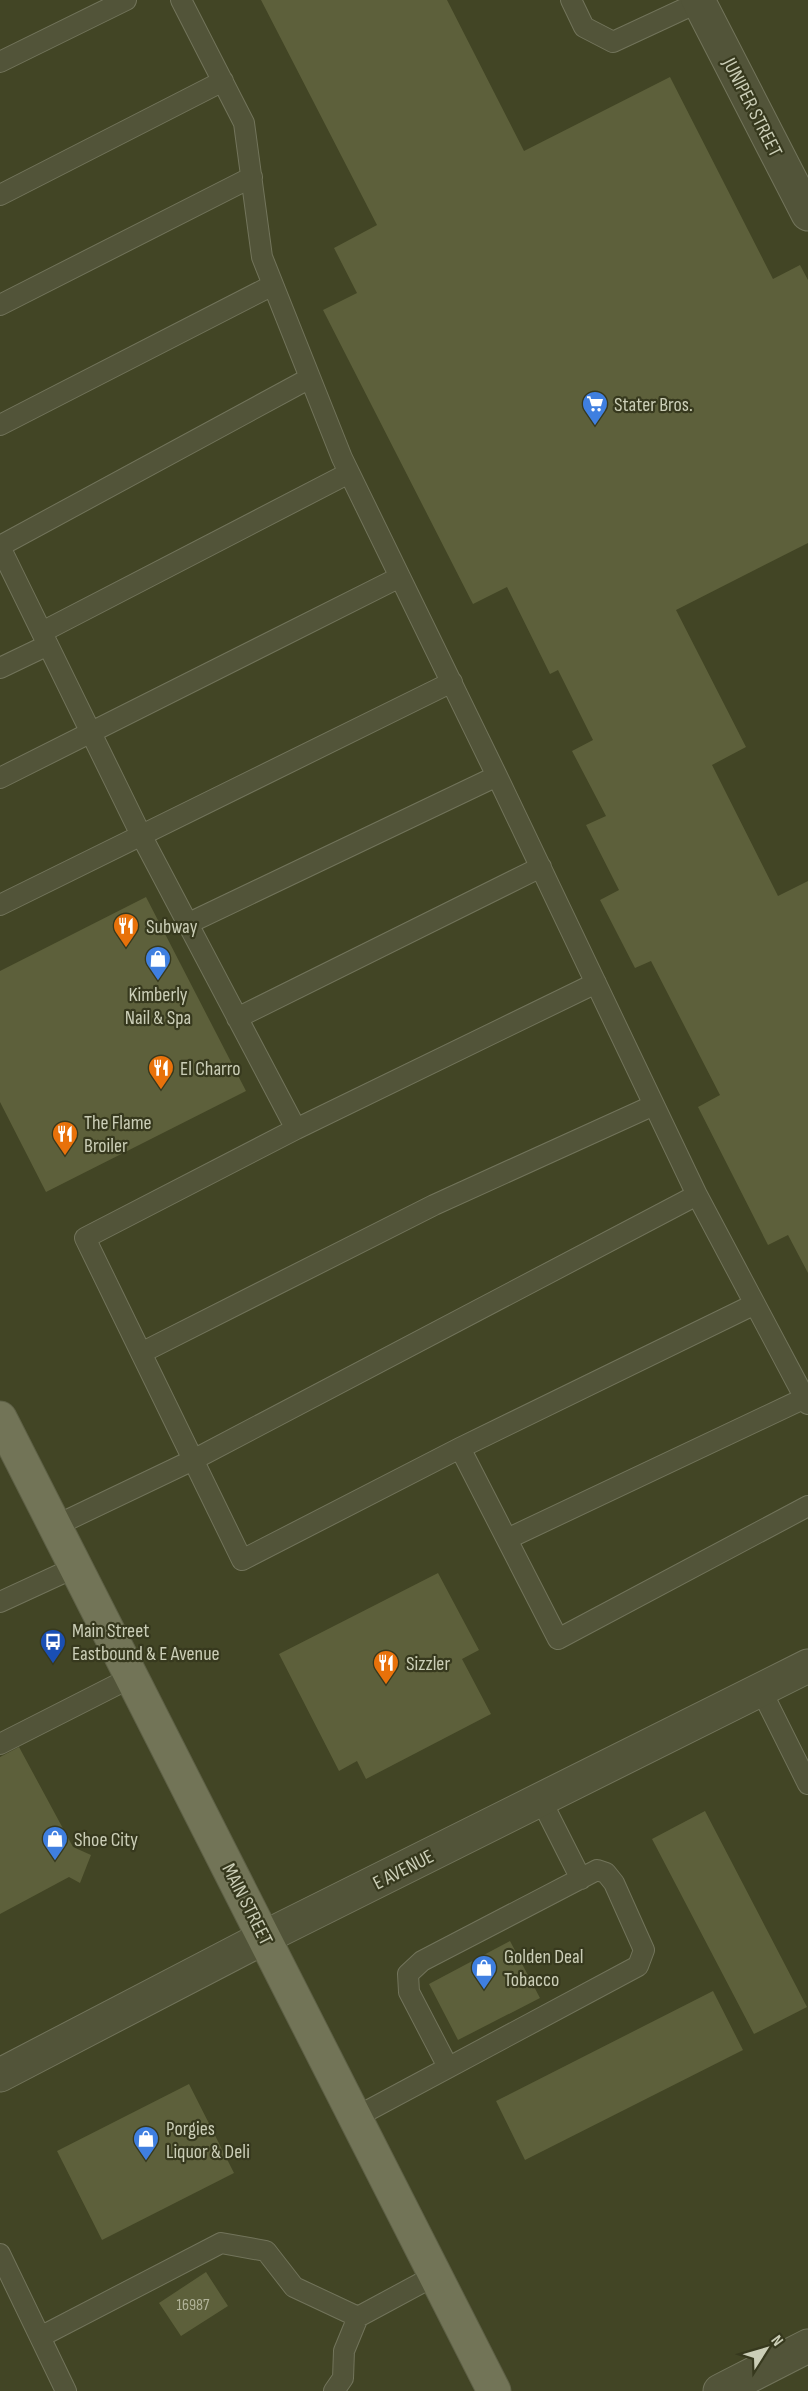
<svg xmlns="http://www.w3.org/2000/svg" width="808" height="2391" font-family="'Sofia Sans Condensed',sans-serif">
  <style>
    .building { fill: #5d603b }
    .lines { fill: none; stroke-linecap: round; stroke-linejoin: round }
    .service-casing { stroke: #72745b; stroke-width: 22 }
    .minor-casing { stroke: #72745b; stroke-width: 35 }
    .tertiary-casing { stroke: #72745b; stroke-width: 35 }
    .primary-casing { stroke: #5e6046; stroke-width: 35 }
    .service { stroke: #525439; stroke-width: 20 }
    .minor { stroke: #525439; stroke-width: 33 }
    .tertiary { stroke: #525439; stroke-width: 33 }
    .primary { stroke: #727457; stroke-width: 33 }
    .labels { text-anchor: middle; stroke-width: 4.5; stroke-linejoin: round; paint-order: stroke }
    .number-label { font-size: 16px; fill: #b0b298 }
    .street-label { font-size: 20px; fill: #cbceb7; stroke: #37391e }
    .poi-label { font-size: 20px; fill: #cbceb7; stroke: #37391e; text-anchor: start }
  </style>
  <rect width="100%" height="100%" fill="#424525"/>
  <path class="building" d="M 261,0 L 447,0 L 524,151 L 670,77 L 773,279 L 800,265 L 808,280 L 808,543 L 676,610 L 746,747 L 712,765 L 778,896 L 808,881 L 808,1273 L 788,1235 L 768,1245 L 698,1107 L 720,1095 L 651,961 L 635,968 L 600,900 L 619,890 L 586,825 L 606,816 L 572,751 L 593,740 L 558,670 L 550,674 L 507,587 L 473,604 L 323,310 L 357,293 L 334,248 L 377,225 Z
    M 146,897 L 246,1091 L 46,1192 L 0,1102 L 0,971 Z
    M 438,1573 L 479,1650 L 462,1659 L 491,1714 L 366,1779 L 357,1761 L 339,1771 L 279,1654 Z
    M 19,1747 L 73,1847 L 91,1855 L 80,1883 L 69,1877 L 0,1914 L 0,1757 Z
    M 705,1811 L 807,2007 L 754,2034 L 652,1839 Z
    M 510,1941 L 540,1998 L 458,2040 L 429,1984 Z
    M 713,1991 L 743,2050 L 525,2160 L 496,2101 Z
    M 189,2084 L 234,2173 L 102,2240 L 57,2151 Z
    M 206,2272 L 228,2306 L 181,2336 L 159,2303 Z"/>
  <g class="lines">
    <defs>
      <path id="service" d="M 571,0 L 584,27 L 613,42 L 699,2
        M 0,62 L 126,0
        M 0,195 L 223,81
        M 0,305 L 252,177
        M 0,425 L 273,285
        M 0,546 L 310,378
        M 0,547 L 141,835 L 296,1129 L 85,1238 L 242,1560 L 460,1448 L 755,1304
        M 42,632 L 349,473
        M 0,668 L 48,645
        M 0,778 L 400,577
        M 0,905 L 452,682
        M 187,924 L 497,776
        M 237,1018 L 541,867
        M 296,1129 L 596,983
        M 697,1195 L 808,1404
        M 141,1353 L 434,1205 L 654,1105
        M 460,1448 L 558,1639 L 808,1506
        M 55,1526 L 193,1460 L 697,1195 L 497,776 L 342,458 L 262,257 L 244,123 L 181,0
        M 507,1539 L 805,1398
        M 0,1602 L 76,1567
        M 761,1690 L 808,1784
        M 0,1744 L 132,1677
        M 541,1800 L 581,1879
        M 356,2117 L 638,1966 L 644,1950 L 614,1883 L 606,1873 L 597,1870 L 422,1961 L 408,1974 L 409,1992 L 448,2067
        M 0,2254 L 66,2391
        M 40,2337 L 221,2243 L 266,2251 L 294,2287 L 358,2317
        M 334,2391 L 343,2378 L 344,2351 L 358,2317 L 436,2275"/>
      <path id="minor" d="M 698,0 L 808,214
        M 720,2391 L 808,2346"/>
      <path id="tertiary" d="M 0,2075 L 265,1937 L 808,1666"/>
      <path id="primary" d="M 0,1418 L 494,2391"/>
    </defs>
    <use href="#service" class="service-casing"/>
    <use href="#minor" class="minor-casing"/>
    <use href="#tertiary" class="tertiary-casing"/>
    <use href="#primary" class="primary-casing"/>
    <use href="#service" class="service"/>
    <use href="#minor" class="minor"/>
    <use href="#tertiary" class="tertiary"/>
    <use href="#primary" class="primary"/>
  </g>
  <defs>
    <symbol id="supermarket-pin" viewBox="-11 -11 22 30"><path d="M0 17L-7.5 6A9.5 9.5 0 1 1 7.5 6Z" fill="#3f7fe0" stroke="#37391e"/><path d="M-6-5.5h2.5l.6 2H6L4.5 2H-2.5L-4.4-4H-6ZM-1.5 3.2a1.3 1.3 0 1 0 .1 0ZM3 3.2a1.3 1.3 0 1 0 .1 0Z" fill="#fff"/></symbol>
    <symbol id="restaurant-pin" viewBox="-11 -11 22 30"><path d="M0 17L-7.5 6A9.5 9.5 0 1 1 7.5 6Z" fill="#e8710a" stroke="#37391e"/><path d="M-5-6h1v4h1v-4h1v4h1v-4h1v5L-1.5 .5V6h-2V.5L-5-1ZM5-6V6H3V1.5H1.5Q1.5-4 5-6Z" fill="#fff"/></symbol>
    <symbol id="shop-pin" viewBox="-11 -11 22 30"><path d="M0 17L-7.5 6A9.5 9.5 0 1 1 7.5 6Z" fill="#3f7fe0" stroke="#37391e"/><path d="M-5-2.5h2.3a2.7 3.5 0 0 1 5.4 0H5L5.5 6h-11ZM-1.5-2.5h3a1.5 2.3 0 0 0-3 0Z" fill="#fff"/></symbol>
    <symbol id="bus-pin" viewBox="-11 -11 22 30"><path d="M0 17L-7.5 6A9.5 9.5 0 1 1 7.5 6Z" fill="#1a4fb4" stroke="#37391e"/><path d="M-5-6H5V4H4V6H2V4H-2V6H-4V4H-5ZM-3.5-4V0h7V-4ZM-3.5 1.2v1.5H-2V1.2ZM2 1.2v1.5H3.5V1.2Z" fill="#fff"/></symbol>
  </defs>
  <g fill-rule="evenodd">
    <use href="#supermarket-pin" x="580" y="389" width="30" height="40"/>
    <use href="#restaurant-pin" x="111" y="911" width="30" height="40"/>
    <use href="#shop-pin" x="143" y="944" width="30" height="40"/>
    <use href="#restaurant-pin" x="146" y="1053" width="30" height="40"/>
    <use href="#restaurant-pin" x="50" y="1119" width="30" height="40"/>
    <use href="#bus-pin" x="38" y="1627" width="30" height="40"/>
    <use href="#restaurant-pin" x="371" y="1648" width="30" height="40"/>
    <use href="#shop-pin" x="40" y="1824" width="30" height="40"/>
    <use href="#shop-pin" x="469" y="1953" width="30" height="40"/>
    <use href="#shop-pin" x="131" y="2124" width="30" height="40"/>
  </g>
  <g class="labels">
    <g class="number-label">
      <text x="193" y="2310">16987</text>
    </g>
    <g class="street-label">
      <text transform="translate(753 107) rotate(63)" y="7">JUNIPER STREET</text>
      <text transform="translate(403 1869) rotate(-27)" y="7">E AVENUE</text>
      <text transform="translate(248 1904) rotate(63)" y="7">MAIN STREET</text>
    </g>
    <g class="poi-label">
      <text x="614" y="411">Stater Bros.</text>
      <text x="146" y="933">Subway</text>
      <text x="158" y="1001" text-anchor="middle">Kimberly<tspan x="158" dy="23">Nail &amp; Spa</tspan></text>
      <text x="180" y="1075">El Charro</text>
      <text x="84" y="1129">The Flame<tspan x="84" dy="23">Broiler</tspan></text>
      <text x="72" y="1637">Main Street<tspan x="72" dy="23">Eastbound &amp; E Avenue</tspan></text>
      <text x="406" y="1670">Sizzler</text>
      <text x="74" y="1846">Shoe City</text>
      <text x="504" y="1963">Golden Deal<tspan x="504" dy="23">Tobacco</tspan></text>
      <text x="166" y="2135">Porgies<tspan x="166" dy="23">Liquor &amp; Deli</tspan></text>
    </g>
  </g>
  <g transform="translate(766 2349) rotate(53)" stroke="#37391e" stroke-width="4.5" paint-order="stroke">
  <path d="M0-4.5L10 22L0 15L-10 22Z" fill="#cbceb7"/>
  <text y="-9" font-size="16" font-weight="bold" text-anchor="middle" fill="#cbceb7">N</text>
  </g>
</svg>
